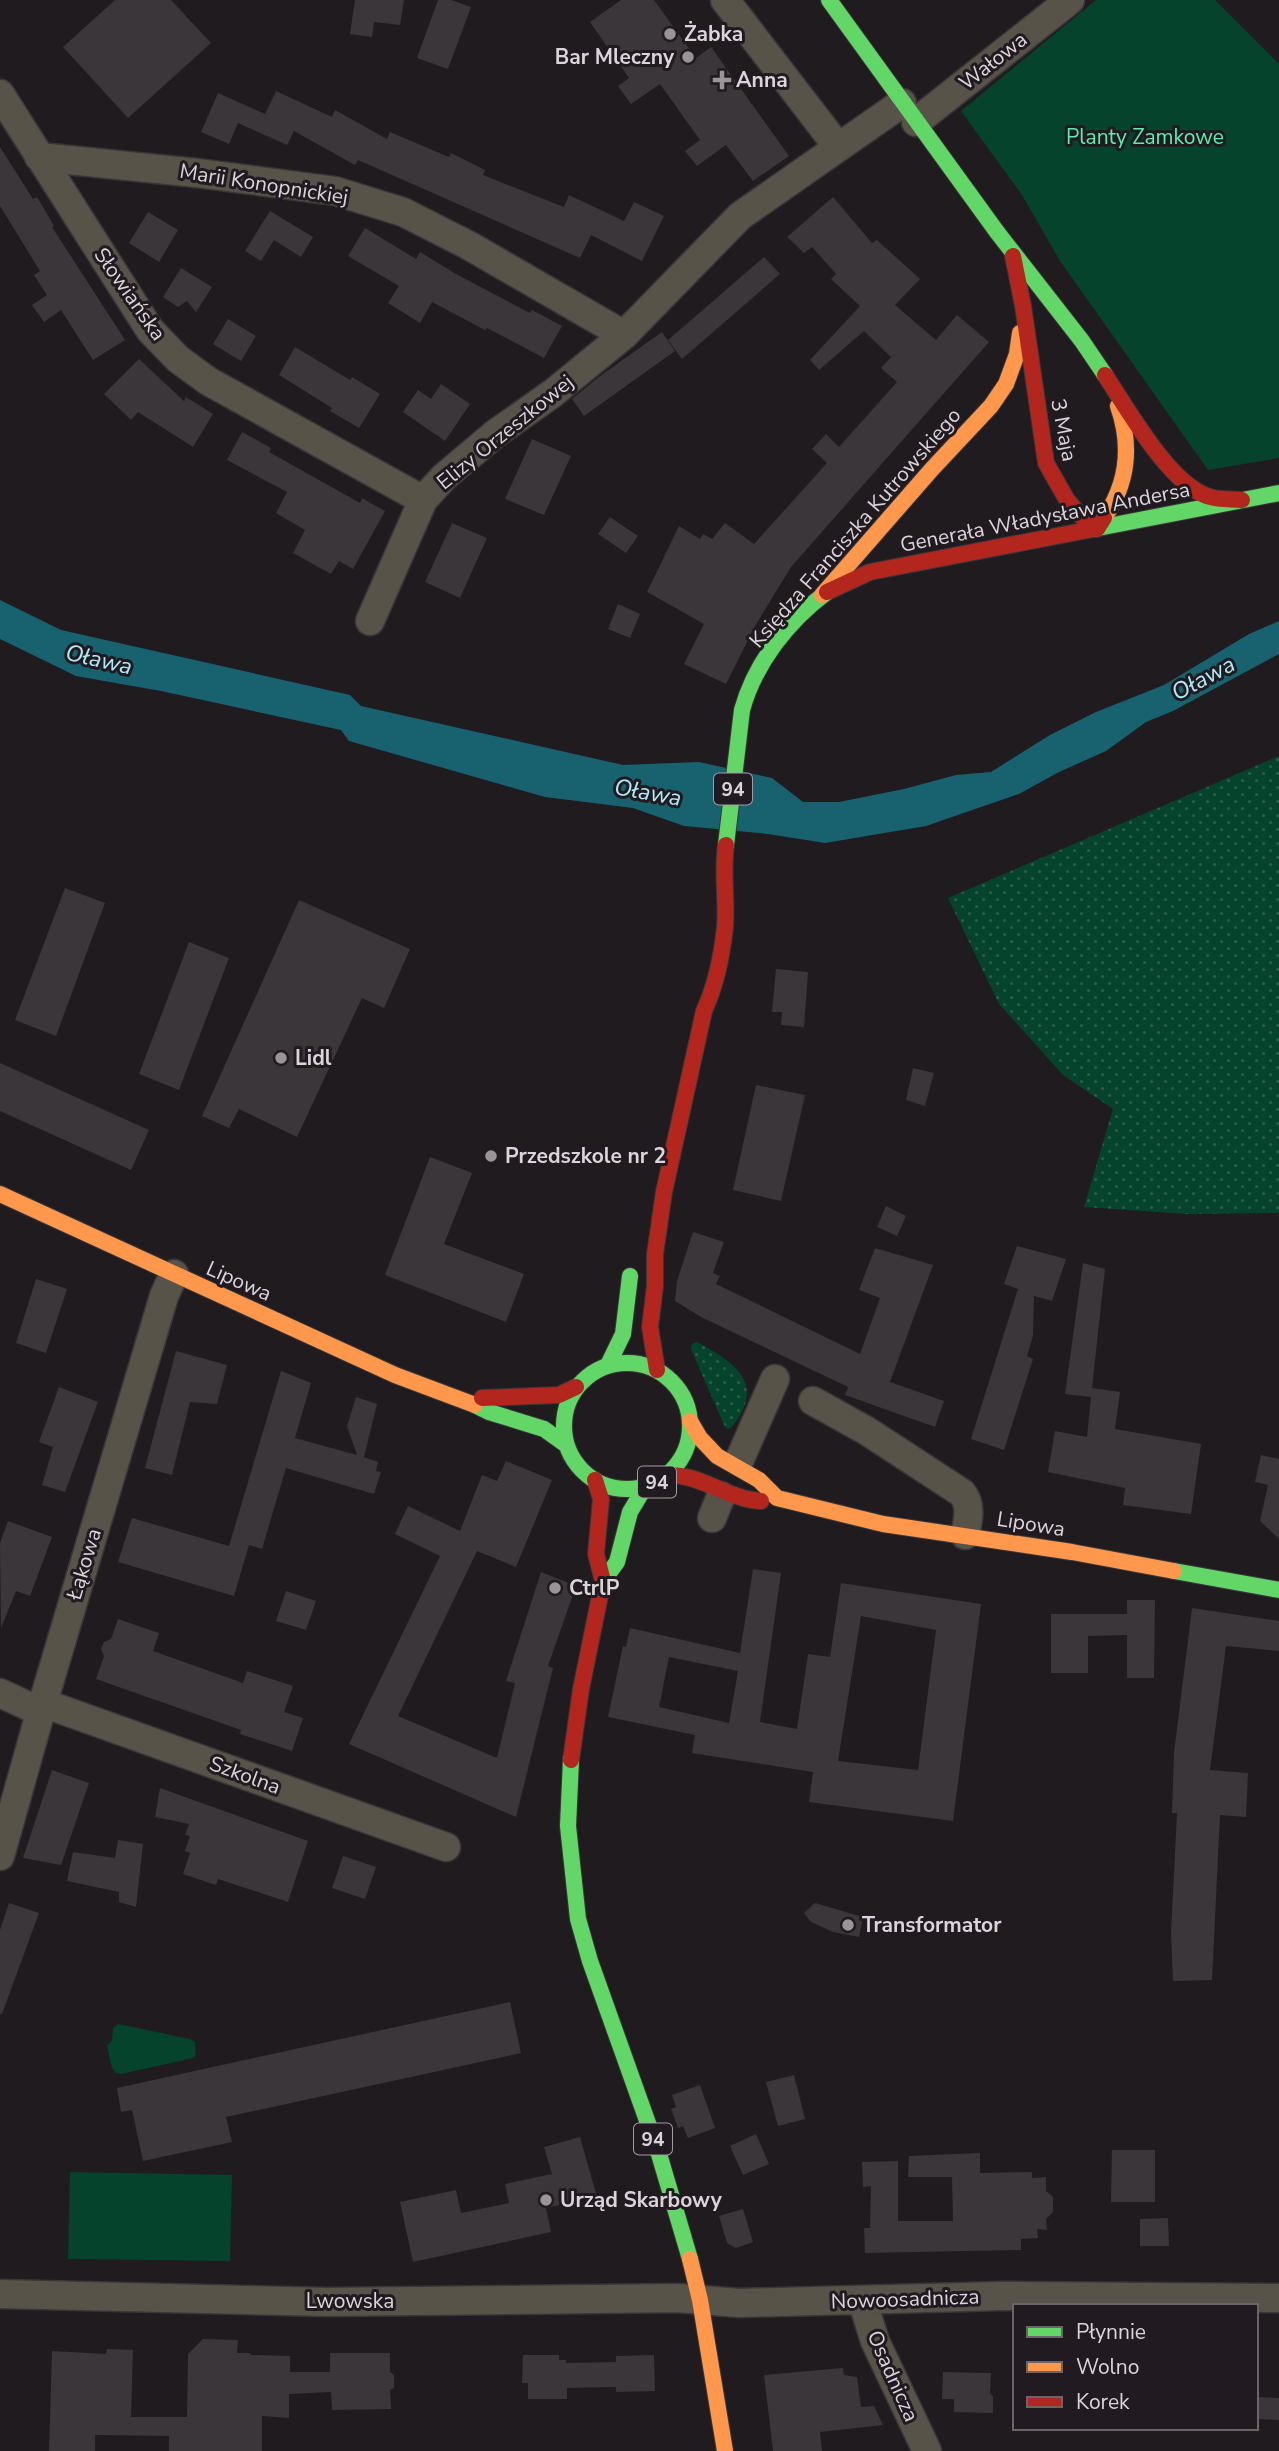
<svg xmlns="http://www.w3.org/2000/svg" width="1279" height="2451" font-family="'Nunito Sans',sans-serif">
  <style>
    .grass { fill: url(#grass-dots) }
    .green { fill: #05432d }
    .water { fill: #17626e }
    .building { fill: #3a3639; fill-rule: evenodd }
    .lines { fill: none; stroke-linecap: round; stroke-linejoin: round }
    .street-casing { stroke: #393638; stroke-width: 31 }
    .fast-casing { stroke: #393638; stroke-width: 18 }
    .slow-casing { stroke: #393638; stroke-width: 18 }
    .jam-casing { stroke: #393638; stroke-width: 18 }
    .street { stroke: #585349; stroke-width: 28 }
    .fast { stroke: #63d668; stroke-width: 16 }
    .slow { stroke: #ff974d; stroke-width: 16 }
    .jam { stroke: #b3261e; stroke-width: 16 }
    .poi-dot { fill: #9a9499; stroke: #211a20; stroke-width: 2.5 }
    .labels { text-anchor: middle; stroke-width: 6; stroke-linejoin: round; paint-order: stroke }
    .shield { fill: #211a20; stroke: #a39da2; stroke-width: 2 }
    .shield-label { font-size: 19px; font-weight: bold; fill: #dbd5da }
    .poi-label { font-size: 21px; font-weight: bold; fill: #dbd5da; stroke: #211a20; text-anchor: start }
    .street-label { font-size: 21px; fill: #dbd5da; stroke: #211a20 }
    .park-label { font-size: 21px; fill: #59efae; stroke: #211a20 }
    .water-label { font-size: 23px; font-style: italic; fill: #aeebf7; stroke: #211a20 }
  </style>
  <defs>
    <pattern id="grass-dots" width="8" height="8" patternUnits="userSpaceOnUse" patternTransform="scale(1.75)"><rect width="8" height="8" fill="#05432d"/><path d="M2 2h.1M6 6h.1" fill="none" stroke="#295d4b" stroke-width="1.8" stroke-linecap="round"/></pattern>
  </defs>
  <rect width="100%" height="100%" fill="#201b1f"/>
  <path class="grass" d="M 1279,756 L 1279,1213 L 1186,1214 L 1084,1207 L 1113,1109 L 1063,1075 L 999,1004 L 948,898 Z
    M 697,1342 C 736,1363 767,1384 731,1428 L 727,1429 L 724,1425 L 691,1349 L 692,1344 Z"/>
  <path class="green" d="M 1096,0 L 1215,0 L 1279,64 L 1279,458 L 1208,470 L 1060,261 L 1022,195 L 961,111 Z
    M 118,2024 L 190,2039 L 195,2042 L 196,2055 L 193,2058 L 121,2074 L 116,2073 L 112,2068 L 107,2046 L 112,2040 L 113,2028 Z
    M 70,2172 L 232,2175 L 230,2261 L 68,2259 Z"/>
  <path class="water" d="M 0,600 L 61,630 L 350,695 L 361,706 L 623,765 L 699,762 L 772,778 L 803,802 L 839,802 L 904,789 L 956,775 L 991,772 L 1050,735 L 1096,712 L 1164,685 L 1249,634 L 1279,621 L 1279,654 L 1173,711 L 1146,722 L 1106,751 L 1059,772 L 1019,794 L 926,826 L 825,843 L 768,834 L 684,826 L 633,808 L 545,797 L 349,741 L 341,730 L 161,691 L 76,676 L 0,639 Z"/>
  <path class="building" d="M 115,0 L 171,0 L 211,43 L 128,118 L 63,47 Z
    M 355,0 L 404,0 L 400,25 L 374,22 L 372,37 L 350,34 Z
    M 438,0 L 451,0 L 471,7 L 448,69 L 417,58 Z
    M 621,0 L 654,0 L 696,58 L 711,47 L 789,156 L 753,181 L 726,145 L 697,166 L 685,151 L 700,140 L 660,84 L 631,104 L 618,86 L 629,78 L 590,22 Z
    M 276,91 L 332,117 L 335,110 L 387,139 L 390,132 L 449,157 L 451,153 L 485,170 L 483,175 L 564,207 L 569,195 L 624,221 L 634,202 L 664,216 L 642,261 L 591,235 L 580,258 L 358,160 L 355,165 L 294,131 L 287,145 L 238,123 L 229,144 L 201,132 L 218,93 L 265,114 Z
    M 0,147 L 33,199 L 37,197 L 54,226 L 52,227 L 125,340 L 93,360 L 61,310 L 44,322 L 32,305 L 47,295 L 34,275 L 40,271 L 0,206 Z
    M 833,197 L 872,243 L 877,240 L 920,279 L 895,305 L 936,340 L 957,315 L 989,342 L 791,567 L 755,626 L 726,684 L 684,664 L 704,624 L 647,592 L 679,526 L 700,539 L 703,534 L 712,539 L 725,523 L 754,544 L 827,463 L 812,449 L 826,434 L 839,447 L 897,382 L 881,368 L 891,357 L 864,331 L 819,370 L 810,360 L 860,306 L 831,279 L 836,274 L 812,247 L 804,253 L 787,237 Z
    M 270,211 L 313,237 L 301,257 L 274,240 L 261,261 L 245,251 Z
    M 148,212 L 178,230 L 159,262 L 129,243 Z
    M 365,228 L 416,259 L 420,252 L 456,274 L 530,313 L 532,310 L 562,326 L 544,358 L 487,328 L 485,330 L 432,302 L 420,323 L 388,303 L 399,286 L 348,256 Z
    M 764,257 L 780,274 L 682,359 L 668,340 Z
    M 181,268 L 212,287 L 196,312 L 187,301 L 178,307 L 163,297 Z
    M 228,319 L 256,336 L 241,361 L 213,344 Z
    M 662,332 L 675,351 L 584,416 L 572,399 L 600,376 Z
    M 295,347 L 350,380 L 352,377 L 380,394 L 359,428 L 330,411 L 332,408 L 279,375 Z
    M 139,359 L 184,401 L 186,397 L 213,414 L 193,447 L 138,412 L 131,420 L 104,394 Z
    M 441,384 L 470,404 L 445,441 L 403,412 L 418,390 L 431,399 Z
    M 242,432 L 271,448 L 269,452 L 360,503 L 362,498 L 385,511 L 353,569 L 339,561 L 331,574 L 293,553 L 305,530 L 276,513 L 287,492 L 227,460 Z
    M 532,439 L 571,456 L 544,515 L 505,499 Z
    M 610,517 L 638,536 L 626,553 L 598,534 Z
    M 452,523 L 487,538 L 460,598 L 425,582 Z
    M 618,604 L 640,614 L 630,638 L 608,629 Z
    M 65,888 L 105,903 L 56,1036 L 15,1020 Z
    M 299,900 L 410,949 L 384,1008 L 362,998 L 297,1137 L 239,1109 L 229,1128 L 202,1116 Z
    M 189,942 L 229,958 L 179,1090 L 139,1074 Z
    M 776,969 L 808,972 L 804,1027 L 781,1025 L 782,1012 L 772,1012 Z
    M 0,1063 L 149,1130 L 131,1170 L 0,1111 Z
    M 913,1068 L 934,1073 L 925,1106 L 906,1100 Z
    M 756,1085 L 805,1095 L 781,1201 L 733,1190 Z
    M 430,1157 L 472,1173 L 444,1244 L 524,1274 L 506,1322 L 385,1275 Z
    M 886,1206 L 906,1216 L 897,1236 L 877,1227 Z
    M 693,1232 L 724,1242 L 713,1273 L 720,1276 L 716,1284 L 860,1354 L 880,1298 L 859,1290 L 875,1248 L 933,1265 L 890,1382 L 944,1401 L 935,1427 L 845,1395 L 848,1387 L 701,1317 L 675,1301 L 677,1281 Z
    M 1017,1246 L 1066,1259 L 1052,1301 L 1034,1296 L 1033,1336 L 1027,1356 L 1033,1359 L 1004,1450 L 971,1439 L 1018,1289 L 1004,1284 Z
    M 1083,1263 L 1105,1269 L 1092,1388 L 1120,1392 L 1115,1429 L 1201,1444 L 1191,1514 L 1123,1505 L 1125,1488 L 1048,1472 L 1055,1431 L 1087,1437 L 1091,1397 L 1065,1394 Z
    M 36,1279 L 67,1289 L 46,1353 L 16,1343 Z
    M 176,1351 L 227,1365 L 217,1404 L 190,1402 L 172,1475 L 145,1468 Z
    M 281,1371 L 311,1383 L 295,1438 L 357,1455 L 347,1426 L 356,1397 L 377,1404 L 364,1457 L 378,1462 L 376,1471 L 381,1472 L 374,1494 L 286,1468 L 262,1549 L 249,1545 L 234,1596 L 118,1562 L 132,1518 L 229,1546 Z
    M 59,1387 L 98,1402 L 65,1492 L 42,1485 L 53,1447 L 39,1442 Z
    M 1261,1455 L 1279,1459 L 1279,1539 L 1260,1521 L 1268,1485 L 1255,1482 Z
    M 506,1461 L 552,1480 L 516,1567 L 477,1551 L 398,1716 L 497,1758 L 515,1683 L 506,1681 L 541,1572 L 576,1586 L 548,1666 L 553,1668 L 516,1817 L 349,1744 L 440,1556 L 395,1534 L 408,1506 L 460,1531 L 482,1475 L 497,1481 Z
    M 8,1521 L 52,1537 L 30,1596 L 16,1591 L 1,1628 L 0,1543 Z
    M 753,1569 L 781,1573 L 760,1722 L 797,1729 L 808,1654 L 830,1657 L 841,1583 L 981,1604 L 953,1821 L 809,1802 L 813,1772 L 692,1753 L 695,1735 L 608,1717 L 623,1646 L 626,1647 L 630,1628 L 740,1653 ZM 861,1616 L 936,1630 L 918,1770 L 838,1761 ZM 669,1657 L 738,1671 L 729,1723 L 659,1707 Z
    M 286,1591 L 316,1601 L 306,1630 L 276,1621 Z
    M 1127,1600 L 1155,1600 L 1154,1678 L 1127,1678 L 1127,1635 L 1088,1636 L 1088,1673 L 1051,1673 L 1051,1614 L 1127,1614 Z
    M 1192,1608 L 1279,1621 L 1279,1651 L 1226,1646 L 1210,1770 L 1248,1773 L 1246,1817 L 1220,1815 L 1212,1980 L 1173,1981 L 1171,1933 L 1177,1813 L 1172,1813 L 1174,1753 Z
    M 118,1619 L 159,1633 L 153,1651 L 243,1683 L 247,1671 L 293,1686 L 284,1712 L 303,1718 L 292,1751 L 240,1734 L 241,1730 L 96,1679 L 104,1656 L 101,1649 L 104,1642 L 111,1639 Z
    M 52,1770 L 89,1783 L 61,1865 L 23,1858 Z
    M 160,1788 L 308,1841 L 288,1902 L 218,1879 L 216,1885 L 183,1874 L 190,1853 L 185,1851 L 190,1836 L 185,1835 L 189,1824 L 155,1817 Z
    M 118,1840 L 143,1844 L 136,1907 L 119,1902 L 119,1892 L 67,1881 L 73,1852 L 115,1858 Z
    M 343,1856 L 376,1867 L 365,1899 L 332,1888 Z
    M 9,1903 L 39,1913 L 2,2014 L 0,2014 L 0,1930 Z
    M 815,1903 L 863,1917 L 859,1937 L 833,1932 L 811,1922 L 804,1913 Z
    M 510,2002 L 521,2053 L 226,2117 L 232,2142 L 143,2161 L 132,2110 L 121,2112 L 117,2088 Z
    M 794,2075 L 805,2119 L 778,2126 L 766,2082 Z
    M 700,2085 L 715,2128 L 688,2138 L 683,2126 L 678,2128 L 671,2109 L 676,2107 L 672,2095 Z
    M 756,2134 L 769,2164 L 743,2175 L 730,2146 Z
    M 580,2137 L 597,2197 L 546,2208 L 551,2232 L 413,2262 L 400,2202 L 456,2190 L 461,2213 L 509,2203 L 505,2184 L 552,2174 L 544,2147 Z
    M 1112,2150 L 1155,2150 L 1155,2202 L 1111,2202 Z
    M 980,2153 L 980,2173 L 1032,2172 L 1032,2178 L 1046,2177 L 1046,2191 L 1053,2197 L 1053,2212 L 1046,2219 L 1047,2230 L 1037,2229 L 1038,2238 L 1021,2239 L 1021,2250 L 865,2253 L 864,2228 L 870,2228 L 871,2186 L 863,2187 L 862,2162 L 898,2161 L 898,2221 L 953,2221 L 952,2177 L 908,2177 L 909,2156 Z
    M 743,2209 L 753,2242 L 736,2248 L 727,2243 L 719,2216 Z
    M 1168,2218 L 1169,2246 L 1140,2246 L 1140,2219 Z
    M 203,2339 L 238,2340 L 237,2353 L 250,2353 L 251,2355 L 290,2356 L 290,2372 L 330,2372 L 330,2353 L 390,2353 L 390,2372 L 394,2375 L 394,2388 L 390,2390 L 391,2409 L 332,2410 L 331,2392 L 289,2394 L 289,2418 L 262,2416 L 262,2451 L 169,2451 L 169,2436 L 95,2435 L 95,2451 L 49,2451 L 52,2351 L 106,2354 L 107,2349 L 133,2350 L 131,2417 L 187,2417 L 188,2354 Z
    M 523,2355 L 559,2355 L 559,2360 L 566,2360 L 566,2363 L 616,2362 L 616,2356 L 654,2355 L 655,2391 L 616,2392 L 616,2387 L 567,2388 L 567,2399 L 528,2399 L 528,2383 L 522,2383 Z
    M 843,2368 L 844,2375 L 857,2377 L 861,2407 L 874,2406 L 883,2425 L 820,2432 L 822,2451 L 773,2451 L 764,2375 Z
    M 943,2372 L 991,2373 L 990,2393 L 993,2397 L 993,2413 L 954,2412 L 954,2399 L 942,2399 Z
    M 1256,2397 L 1279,2398 L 1279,2420 L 1256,2419 Z"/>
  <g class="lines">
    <defs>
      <path id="street" d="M 725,0 L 838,147
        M 0,94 L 150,330 L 178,359 L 208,381 L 423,500
        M 916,122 L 1070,0
        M 39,157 L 197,173 L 335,191 L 403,212 L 468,245 L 624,335
        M 370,621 L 423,500 L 444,477 L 495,434 L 553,393 L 624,335 L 740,216 L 902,103
        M 813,1401 L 867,1431 L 962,1493 C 972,1505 968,1521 965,1535
        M 739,1461 L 775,1379
        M 712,1518 L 721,1496
        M 0,1693 L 41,1712
        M 43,1703 L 446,1847
        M 0,1856 L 43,1703 L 164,1296 L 174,1274
        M 0,2294 L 327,2302 L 678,2298 L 739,2303 L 1001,2296 L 1279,2298
        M 862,2300 L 875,2341 L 927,2451"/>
      <path id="fast" d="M 829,0 L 997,232 L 1082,341 L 1105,375
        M 1093,529 L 1279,493
        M 726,845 L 742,710 C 755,663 788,621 827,592
        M564 1426a63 63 0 1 1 126 0a63 63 0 1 1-126 0Z
        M 608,1365 L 623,1334 L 630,1276
        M 475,1405 L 489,1412 L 544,1429 L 565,1444
        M 1174,1571 L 1279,1590
        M 606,1577 L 617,1562 L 630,1512 L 645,1487
        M 571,1760 L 568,1826 L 578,1919 L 590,1961 L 659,2154 L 690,2259"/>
      <path id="slow" d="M 1104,518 C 1128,483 1132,446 1118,406
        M 822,595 L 932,469 L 991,406 L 1006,384 L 1017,354 L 1020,333
        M 0,1194 L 395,1375 L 475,1405
        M 690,1421 L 700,1438 L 717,1456 L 759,1480 L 777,1498 L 883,1524 L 1072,1552 L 1174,1571
        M 690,2259 L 700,2300 L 725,2451"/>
      <path id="jam" d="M 1013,256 L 1023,306 L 1046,463 L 1067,500 L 1081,516 L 1097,529 L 1104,518
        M 1105,375 C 1127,408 1170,486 1210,497 C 1219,500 1232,499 1242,500
        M 827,592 L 870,572 L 1093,529
        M 657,1370 L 650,1327 L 655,1286 L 655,1254 L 664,1192 L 704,1011 C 716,985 722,955 725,927 C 727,899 722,872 726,845
        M 482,1398 L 559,1395 L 576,1387
        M 667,1475 C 701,1474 727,1499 761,1501
        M 571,1760 L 581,1689 L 603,1581 L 596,1554 L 601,1499 L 595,1480"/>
    </defs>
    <use href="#street" class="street-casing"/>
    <use href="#fast" class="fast-casing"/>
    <use href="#slow" class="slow-casing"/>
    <use href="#jam" class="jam-casing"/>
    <use href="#street" class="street"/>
    <use href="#fast" class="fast"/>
    <use href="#slow" class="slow"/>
    <use href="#jam" class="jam"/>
  </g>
  <g class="poi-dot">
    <circle cx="670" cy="34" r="7"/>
    <circle cx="688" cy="57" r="7"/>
    <path d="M718.5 69.5h7v7h7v7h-7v7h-7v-7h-7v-7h7z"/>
    <circle cx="281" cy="1058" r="7"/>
    <circle cx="491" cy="1156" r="7"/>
    <circle cx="555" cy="1588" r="7"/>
    <circle cx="848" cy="1925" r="7"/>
    <circle cx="546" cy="2200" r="7"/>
  </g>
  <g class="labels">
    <g class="shield">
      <rect x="714" y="773.5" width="38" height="31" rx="5"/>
      <rect x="638" y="1466.5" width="38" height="31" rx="5"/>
      <rect x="634" y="2123.5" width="38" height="31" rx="5"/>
    </g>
    <g class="shield-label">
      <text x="733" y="796">94</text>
      <text x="657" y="1489">94</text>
      <text x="653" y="2146">94</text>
    </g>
    <g class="poi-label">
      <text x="684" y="41">Żabka</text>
      <text x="674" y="64" text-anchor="end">Bar Mleczny</text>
      <text x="736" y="87">Anna</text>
      <text x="295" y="1065">Lidl</text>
      <text x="505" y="1163">Przedszkole nr 2</text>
      <text x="569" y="1595">CtrlP</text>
      <text x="862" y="1932">Transformator</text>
      <text x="560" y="2207">Urząd Skarbowy</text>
    </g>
    <g class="street-label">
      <text transform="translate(993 61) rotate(-38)" y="7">Wałowa</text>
      <text transform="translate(264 184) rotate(9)" y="7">Marii Konopnickiej</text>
      <text transform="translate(130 294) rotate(55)" y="7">Słowiańska</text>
      <text transform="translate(1064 430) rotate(79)" y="7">3 Maja</text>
      <text transform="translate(505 432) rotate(-39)" y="7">Elizy Orzeszkowej</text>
      <text transform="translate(1045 517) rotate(-11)" y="7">Generała Władysława Andersa</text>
      <text transform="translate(855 528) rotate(-49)" y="7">Księdza Franciszka Kutrowskiego</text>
      <text transform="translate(239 1281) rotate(24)" y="7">Lipowa</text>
      <text transform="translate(1031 1524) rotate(9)" y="7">Lipowa</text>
      <text transform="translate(84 1564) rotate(-73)" y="7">Łąkowa</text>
      <text transform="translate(245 1775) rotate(20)" y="7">Szkolna</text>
      <text transform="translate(905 2299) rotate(-2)" y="7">Nowoosadnicza</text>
      <text x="350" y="2308">Lwowska</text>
      <text transform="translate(893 2376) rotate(66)" y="7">Osadnicza</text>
    </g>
    <g class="park-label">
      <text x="1145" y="144">Planty Zamkowe</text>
    </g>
    <g class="water-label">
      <text transform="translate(99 659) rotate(13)" y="8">Oława</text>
      <text transform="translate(1203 678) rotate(-28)" y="8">Oława</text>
      <text transform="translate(648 792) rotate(10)" y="8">Oława</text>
    </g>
  </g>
  <rect x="1013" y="2304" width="245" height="126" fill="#211a20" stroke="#6b656a" stroke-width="2"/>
  <rect x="1027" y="2327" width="35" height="10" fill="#63d668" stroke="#6b656a" stroke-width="2"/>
  <text x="1076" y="2339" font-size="21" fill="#dbd5da">Płynnie</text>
  <rect x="1027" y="2362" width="35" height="10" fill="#ff974d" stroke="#6b656a" stroke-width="2"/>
  <text x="1076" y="2374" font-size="21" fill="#dbd5da">Wolno</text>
  <rect x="1027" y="2397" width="35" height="10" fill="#b3261e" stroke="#6b656a" stroke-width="2"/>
  <text x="1076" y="2409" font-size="21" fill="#dbd5da">Korek</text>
</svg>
